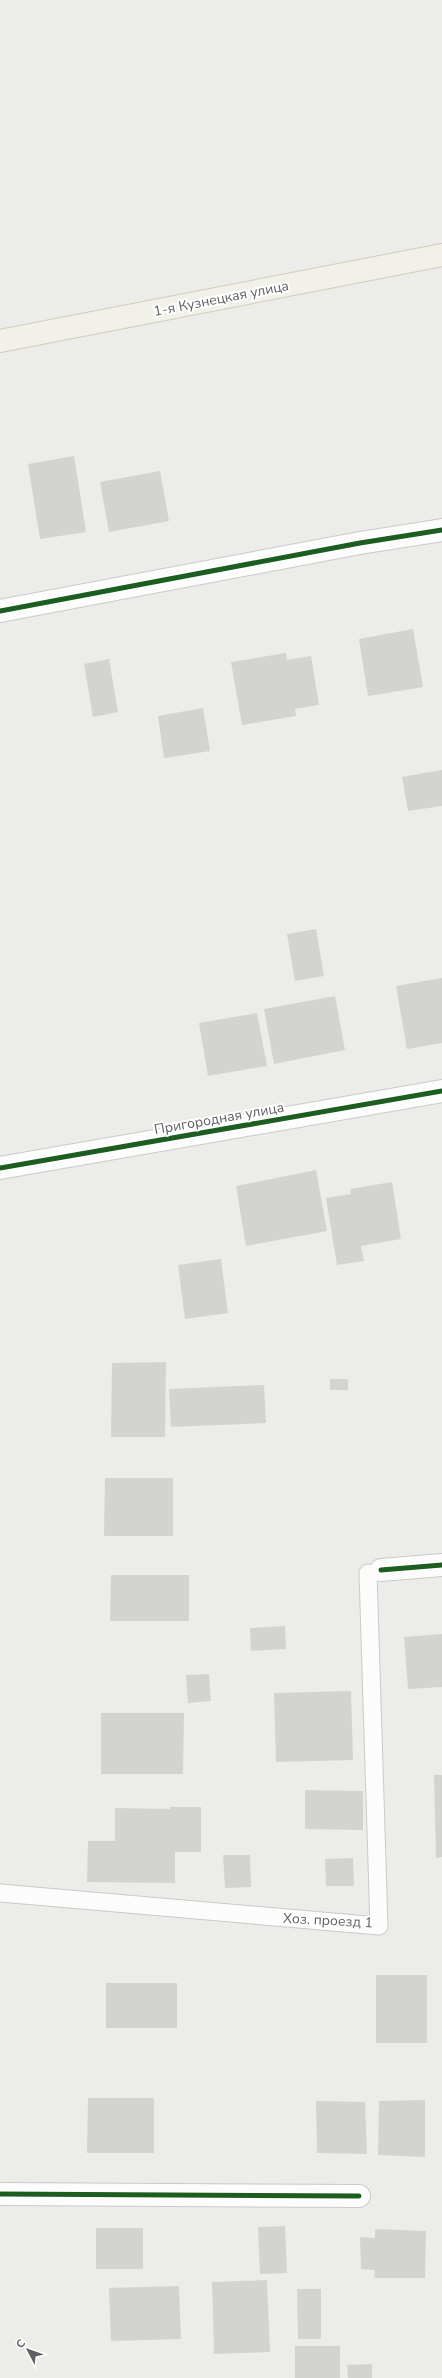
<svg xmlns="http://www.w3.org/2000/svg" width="442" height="2378" font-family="'Nunito Sans',sans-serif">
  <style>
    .building { fill: #d3d3d1 }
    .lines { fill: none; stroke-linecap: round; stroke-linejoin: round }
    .lane-casing { stroke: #cacac9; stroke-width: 19 }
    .street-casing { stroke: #cacac9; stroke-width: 24 }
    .primary-casing { stroke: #d2cdb9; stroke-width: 24 }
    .lane { stroke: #fcfcfc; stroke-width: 17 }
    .street { stroke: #fcfcfc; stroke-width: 22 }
    .primary { stroke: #f2f1e9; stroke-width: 22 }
    .cycleway-casing { stroke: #fff; stroke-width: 8 }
    .cycleway { stroke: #1b5e20; stroke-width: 5 }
    .labels { text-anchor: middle; stroke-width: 4; stroke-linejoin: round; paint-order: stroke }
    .street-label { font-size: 14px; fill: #5e6065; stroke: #fff }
  </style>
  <rect width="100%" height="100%" fill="#ecece8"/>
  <path class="building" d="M 74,456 L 86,532 L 40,539 L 28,464 Z
    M 160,471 L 169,521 L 109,532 L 100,482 Z
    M 413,629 L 423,687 L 368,696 L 359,639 Z
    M 286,653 L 287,660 L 311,656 L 319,705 L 295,709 L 296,716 L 242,725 L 231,662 Z
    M 109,659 L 118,712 L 93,717 L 84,664 Z
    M 203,708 L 210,751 L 164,758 L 158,716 Z
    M 442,770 L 442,806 L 408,811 L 402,777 Z
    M 316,929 L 324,976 L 295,981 L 287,934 Z
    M 442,978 L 442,1043 L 407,1049 L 396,986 Z
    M 335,996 L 345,1050 L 274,1064 L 264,1009 Z
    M 257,1013 L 267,1066 L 208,1076 L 199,1023 Z
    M 316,1170 L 327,1231 L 246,1246 L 236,1186 Z
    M 392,1182 L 401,1239 L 361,1246 L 364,1261 L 337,1265 L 326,1198 L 351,1194 L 350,1189 Z
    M 221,1259 L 228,1313 L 185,1319 L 178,1265 Z
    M 166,1362 L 165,1437 L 111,1437 L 112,1363 Z
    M 330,1379 L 348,1379 L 348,1390 L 330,1390 Z
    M 264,1385 L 266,1423 L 171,1427 L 169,1389 Z
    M 105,1478 L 173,1478 L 173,1536 L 104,1536 Z
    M 111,1575 L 189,1575 L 189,1621 L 110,1621 Z
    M 285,1626 L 286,1649 L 251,1651 L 250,1628 Z
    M 442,1634 L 442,1687 L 408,1689 L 404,1637 Z
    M 209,1674 L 211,1701 L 188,1703 L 186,1675 Z
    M 351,1691 L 353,1760 L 276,1762 L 274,1693 Z
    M 101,1713 L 184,1713 L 183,1774 L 101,1774 Z
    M 434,1775 L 442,1775 L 442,1857 L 436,1858 Z
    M 305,1790 L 363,1791 L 363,1830 L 305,1829 Z
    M 170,1807 L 201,1807 L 201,1852 L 175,1852 L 175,1883 L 87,1882 L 88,1841 L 115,1841 L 115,1808 L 170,1809 Z
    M 223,1855 L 250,1855 L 251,1887 L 225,1888 Z
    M 353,1858 L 354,1886 L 326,1886 L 325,1859 Z
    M 376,1975 L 427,1975 L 427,2043 L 376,2043 Z
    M 106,1983 L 177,1983 L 177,2028 L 106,2028 Z
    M 88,2098 L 154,2098 L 154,2153 L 87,2153 Z
    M 425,2100 L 425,2157 L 378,2155 L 379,2101 Z
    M 316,2101 L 365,2102 L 367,2154 L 317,2153 Z
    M 285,2226 L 287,2273 L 260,2274 L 258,2227 Z
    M 96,2228 L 143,2228 L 143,2269 L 96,2269 Z
    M 375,2229 L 426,2231 L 425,2278 L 374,2278 L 375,2270 L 361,2269 L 360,2237 L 375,2238 Z
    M 267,2280 L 270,2352 L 214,2354 L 212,2282 Z
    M 179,2286 L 181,2339 L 111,2341 L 109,2288 Z
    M 297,2289 L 321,2289 L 321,2339 L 298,2339 Z
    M 295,2346 L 340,2346 L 340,2378 L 295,2378 Z
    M 372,2364 L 372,2378 L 348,2378 L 347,2365 Z"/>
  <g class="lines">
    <defs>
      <path id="lane" d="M 0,1893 L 379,1926 L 368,1573"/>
      <path id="street" d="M 0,611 L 360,543 L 442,530
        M 0,1168 L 442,1091
        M 381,1570 L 442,1565
        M 0,2194 L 359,2196"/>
      <path id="primary" d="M 0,341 L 442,255"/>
    </defs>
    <use href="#lane" class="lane-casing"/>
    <use href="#street" class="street-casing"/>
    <use href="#primary" class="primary-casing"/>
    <use href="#lane" class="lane"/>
    <use href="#street" class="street"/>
    <use href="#primary" class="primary"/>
    <defs>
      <path id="cycleway" d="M 0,611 L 360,543 L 442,530
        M 0,1168 L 442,1091
        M 381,1570 L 442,1565
        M 0,2194 L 359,2196"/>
    </defs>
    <use href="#cycleway" class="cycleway-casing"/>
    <use href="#cycleway" class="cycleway"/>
  </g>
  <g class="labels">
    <g class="street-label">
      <text transform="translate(221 298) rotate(-11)" y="5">1-я Кузнецкая улица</text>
      <text transform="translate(219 1118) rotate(-10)" y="5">Пригородная улица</text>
      <text transform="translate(328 1920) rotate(3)" y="5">Хоз. проезд 1</text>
    </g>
  </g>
  <g transform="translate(28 2350) rotate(311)" stroke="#ffffff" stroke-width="3" paint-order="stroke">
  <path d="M0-3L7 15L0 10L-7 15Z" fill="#5e6065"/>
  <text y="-6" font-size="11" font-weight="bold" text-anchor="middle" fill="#5e6065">С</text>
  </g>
</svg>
